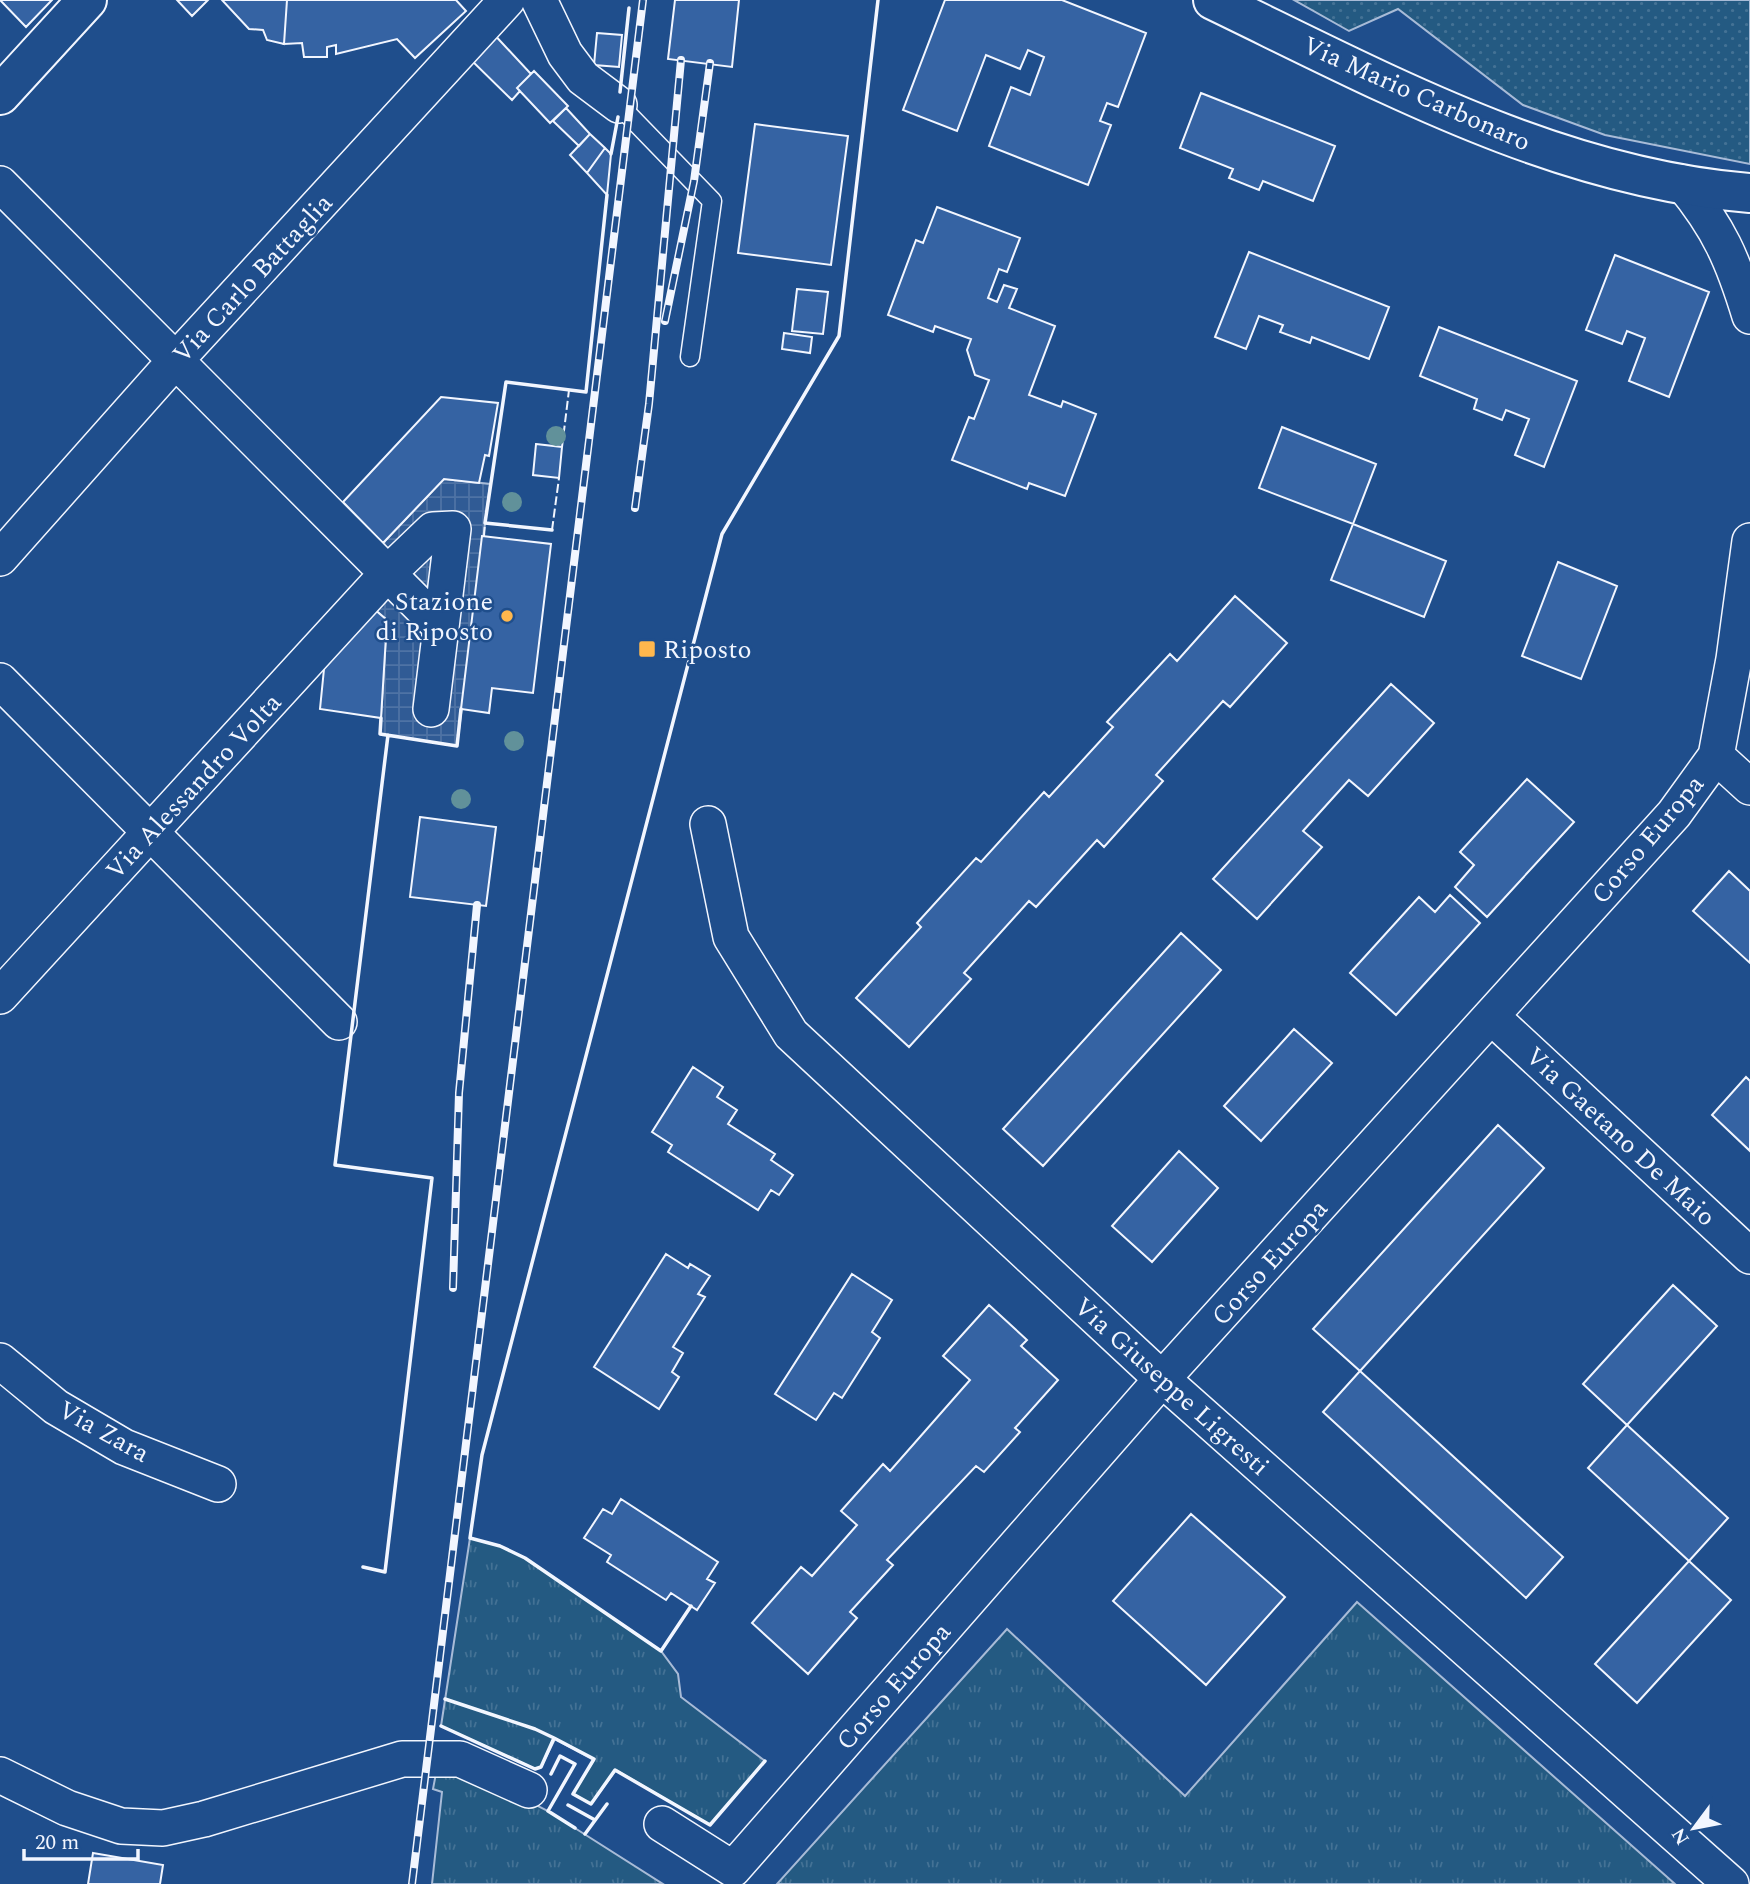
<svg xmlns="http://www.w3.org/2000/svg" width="1750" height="1884" font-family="Spectral,serif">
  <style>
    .grass { fill: url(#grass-tufts); stroke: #a8bbd7; stroke-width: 2 }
    .garden { fill: url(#garden-dots); stroke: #a8bbd7; stroke-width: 2 }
    .plaza { fill: url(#plaza-grid); stroke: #a8bbd7; stroke-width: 2 }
    .building { fill: #3563a3; stroke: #f2f6ff; stroke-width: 2 }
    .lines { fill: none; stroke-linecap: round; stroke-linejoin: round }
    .service-casing { stroke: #f2f6ff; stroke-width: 21 }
    .minor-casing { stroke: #f2f6ff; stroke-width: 38 }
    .tertiary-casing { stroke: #f2f6ff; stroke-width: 42 }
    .service { stroke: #1f4e8c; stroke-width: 18 }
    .minor { stroke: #1f4e8c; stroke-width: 35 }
    .tertiary { stroke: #1f4e8c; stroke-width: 38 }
    .rail-casing { stroke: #f2f6ff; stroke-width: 8 }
    .rail { stroke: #1f4e8c; stroke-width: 5; stroke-dasharray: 16; stroke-linecap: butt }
    .fence { stroke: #f2f6ff; stroke-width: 2; stroke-dasharray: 9 3.5; stroke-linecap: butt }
    .wall { stroke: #f2f6ff; stroke-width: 3.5 }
    .tree { fill: #61919a }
    .poi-dot { fill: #ffb74d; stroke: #1f4e8c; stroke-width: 2.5 }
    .labels { text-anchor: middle; stroke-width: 5; stroke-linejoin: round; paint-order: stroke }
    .street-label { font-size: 26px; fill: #f2f6ff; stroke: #1f4e8c }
    .poi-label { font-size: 26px; fill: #f2f6ff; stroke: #1f4e8c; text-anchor: end }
  </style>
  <defs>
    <pattern id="grass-tufts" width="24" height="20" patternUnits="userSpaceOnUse" patternTransform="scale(1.75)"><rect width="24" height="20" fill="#245a82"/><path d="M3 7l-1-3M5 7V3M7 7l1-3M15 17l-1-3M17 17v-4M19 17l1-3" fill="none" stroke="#447295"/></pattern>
    <pattern id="garden-dots" width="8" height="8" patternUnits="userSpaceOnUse" patternTransform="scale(1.75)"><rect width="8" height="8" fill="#245a82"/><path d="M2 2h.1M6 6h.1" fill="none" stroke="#447295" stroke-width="1.8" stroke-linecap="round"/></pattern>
    <pattern id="plaza-grid" width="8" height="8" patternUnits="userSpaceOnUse" patternTransform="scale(1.75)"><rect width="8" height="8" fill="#305b95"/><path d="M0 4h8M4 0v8" fill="none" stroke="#4e73a5"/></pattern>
  </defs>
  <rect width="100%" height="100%" fill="#1f4e8c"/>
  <path class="grass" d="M 470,1538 L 500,1546 L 525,1558 L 661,1651 L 678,1674 L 681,1697 L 765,1761 L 710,1825 L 616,1770 L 591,1804 L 573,1794 L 594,1760 L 555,1739 L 541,1767 L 535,1769 L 441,1726 Z
    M 1357,1602 L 1675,1884 L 777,1884 L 1007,1629 L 1185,1796 Z
    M 437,1768 L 465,1769 L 548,1811 L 663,1884 L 432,1884 L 442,1792 L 433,1789 Z"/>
  <path class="garden" d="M 1294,0 L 1750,0 L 1750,164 L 1605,135 L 1523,105 L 1398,9 L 1349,31 Z"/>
  <path class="plaza" d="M 444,479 L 490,484 L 457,746 L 380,734 L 387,620 L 374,609 L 386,575 L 383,543 Z"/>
  <path class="building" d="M 0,0 L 52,0 L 26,27 Z
    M 177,0 L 208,0 L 192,16 Z
    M 222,0 L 287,0 L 284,44 L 267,40 L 263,30 L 249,29 Z
    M 287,0 L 456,0 L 466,11 L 415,58 L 397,39 L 336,54 L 336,45 L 327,47 L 327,57 L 304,57 L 302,43 L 284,44 Z
    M 675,0 L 739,0 L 732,67 L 668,59 Z
    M 945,0 L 1062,0 L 1146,33 L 1118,107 L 1107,103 L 1100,121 L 1111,125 L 1088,185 L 989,146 L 1011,87 L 1030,95 L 1044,57 L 1028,50 L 1020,69 L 986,55 L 957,131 L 903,110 Z
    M 490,30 L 531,74 L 517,88 L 520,91 L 512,100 L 467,56 Z
    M 597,33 L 622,35 L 619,67 L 594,65 Z
    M 534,71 L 568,106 L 550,123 L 517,88 Z
    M 1201,93 L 1335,146 L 1313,201 L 1263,181 L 1259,190 L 1229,178 L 1233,169 L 1180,148 Z
    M 566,108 L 590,134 L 579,146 L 553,121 Z
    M 755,124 L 848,136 L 831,265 L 738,253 Z
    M 590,134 L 605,148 L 587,173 L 570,155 Z
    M 605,148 L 611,154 L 607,195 L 587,173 Z
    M 937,207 L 1020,238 L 1007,272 L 999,269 L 988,298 L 997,302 L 1004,285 L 1017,289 L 1009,308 L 1055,326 L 1029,395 L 1061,407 L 1063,401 L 1096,414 L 1065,496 L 1029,483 L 1027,489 L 952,460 L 969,417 L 974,419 L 989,380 L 975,375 L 967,350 L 971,339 L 935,326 L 933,332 L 888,315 L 916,240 L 923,243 Z
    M 1249,252 L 1389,307 L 1369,359 L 1312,337 L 1310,343 L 1280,332 L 1283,325 L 1259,316 L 1246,349 L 1215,337 Z
    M 1615,255 L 1709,292 L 1669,397 L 1629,381 L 1645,338 L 1627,331 L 1622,344 L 1586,330 Z
    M 797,289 L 828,292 L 823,334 L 792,331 Z
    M 1439,327 L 1577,381 L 1544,467 L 1515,455 L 1529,419 L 1506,410 L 1502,420 L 1474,409 L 1477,399 L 1420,376 Z
    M 784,333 L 812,337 L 810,353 L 782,349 Z
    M 441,397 L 498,403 L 489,456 L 485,455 L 479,483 L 444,479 L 383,543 L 343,502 Z
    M 1282,427 L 1376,464 L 1353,524 L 1259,488 Z
    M 536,444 L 562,447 L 559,478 L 533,475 Z
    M 1353,524 L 1446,561 L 1424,617 L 1331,580 Z
    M 482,536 L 551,544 L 533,693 L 492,688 L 489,713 L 461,709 Z
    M 1558,562 L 1617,586 L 1581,679 L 1522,656 Z
    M 1235,596 L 1287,643 L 1230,707 L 1223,701 L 1156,775 L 1163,781 L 1104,847 L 1097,840 L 1036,907 L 1029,901 L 964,973 L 971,979 L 909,1047 L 856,998 L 921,927 L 917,923 L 976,858 L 981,862 L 1044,792 L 1049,797 L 1113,727 L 1107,722 L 1170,654 L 1177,661 Z
    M 374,609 L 387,620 L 381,718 L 320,709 L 325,659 Z
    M 1391,684 L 1434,723 L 1368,796 L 1349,780 L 1303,831 L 1322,847 L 1257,919 L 1213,879 Z
    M 1527,779 L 1574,822 L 1487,917 L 1455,887 L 1474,865 L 1460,852 Z
    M 420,817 L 496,827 L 486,906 L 410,897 Z
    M 1729,871 L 1750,891 L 1750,963 L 1693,911 Z
    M 1450,895 L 1480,923 L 1396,1015 L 1350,973 L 1419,897 L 1435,912 Z
    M 1181,933 L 1221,970 L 1043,1166 L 1003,1129 Z
    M 1294,1029 L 1332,1063 L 1261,1141 L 1224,1106 Z
    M 693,1067 L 723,1087 L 717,1097 L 737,1110 L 728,1124 L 775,1154 L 771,1160 L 793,1175 L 779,1195 L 771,1190 L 758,1210 L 668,1152 L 672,1145 L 652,1132 Z
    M 1746,1077 L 1750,1081 L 1750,1151 L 1712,1115 Z
    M 1498,1125 L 1544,1168 L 1360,1371 L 1313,1329 Z
    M 1179,1151 L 1218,1188 L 1152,1262 L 1112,1226 Z
    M 666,1254 L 688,1268 L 690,1264 L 710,1276 L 698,1294 L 705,1297 L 673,1347 L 683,1353 L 672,1372 L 679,1377 L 659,1409 L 594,1367 Z
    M 852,1274 L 892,1300 L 872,1332 L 880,1338 L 842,1398 L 834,1393 L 816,1420 L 775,1394 Z
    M 1673,1285 L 1717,1326 L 1627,1425 L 1583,1384 Z
    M 989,1305 L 1027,1340 L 1021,1346 L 1058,1380 L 1015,1428 L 1020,1432 L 984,1472 L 976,1466 L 887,1560 L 893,1565 L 850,1612 L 857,1618 L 808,1674 L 752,1623 L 801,1567 L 812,1576 L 857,1525 L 841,1511 L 883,1464 L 890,1471 L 970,1380 L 943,1356 Z
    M 1360,1371 L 1563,1557 L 1526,1598 L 1323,1412 Z
    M 1627,1425 L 1728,1518 L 1689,1561 L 1588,1468 Z
    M 621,1499 L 718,1562 L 707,1579 L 715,1583 L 697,1610 L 671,1593 L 666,1600 L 607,1562 L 611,1555 L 584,1538 L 603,1509 L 612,1514 Z
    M 1191,1514 L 1285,1597 L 1206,1685 L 1113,1601 Z
    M 1689,1561 L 1731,1600 L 1637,1703 L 1595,1664 Z
    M 93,1853 L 163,1865 L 160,1884 L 88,1884 Z"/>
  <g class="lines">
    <defs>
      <path id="service" d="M 619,105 L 712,201 L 690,357"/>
      <path id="minor" d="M 539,0 L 565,54 L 583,78 L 619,105
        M 1682,183 C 1719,228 1733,260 1750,316
        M 0,184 L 439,625
        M 0,558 L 174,362 L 507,0
        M 0,681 L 339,1022
        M 1716,756 L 1750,787
        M 708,824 L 731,937 L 791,1034 L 1162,1379 L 1731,1884
        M 0,996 L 386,575 L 433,530 L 453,529 L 431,709
        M 1492,1017 L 1750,1256
        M 0,1361 L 56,1407 L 124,1447 L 218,1484
        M 0,1775 L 67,1808 L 121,1826 L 163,1828 L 204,1819 L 402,1759 L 460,1759 L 529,1790
        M 662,1824 L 733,1869 L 1162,1379 L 1674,814 L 1716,756 L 1734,659 L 1750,541"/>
      <path id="tertiary" d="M 1213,0 C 1383,82 1558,178 1750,193
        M 0,95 L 87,0"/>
    </defs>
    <use href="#service" class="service-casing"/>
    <use href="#minor" class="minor-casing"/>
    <use href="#tertiary" class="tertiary-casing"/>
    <use href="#service" class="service"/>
    <use href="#minor" class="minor"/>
    <use href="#tertiary" class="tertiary"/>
    <defs>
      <path id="rail" d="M 665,321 L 694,181 L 710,63
        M 635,508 L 649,404 L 681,60
        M 453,1288 L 459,1093 L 477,905
        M 412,1884 L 643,0"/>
    </defs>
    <use href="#rail" class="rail-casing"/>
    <use href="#rail" class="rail"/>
    <path class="fence" d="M 562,447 L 569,390
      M 552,530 L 559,478
      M 484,536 L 485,523"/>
    <path class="wall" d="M 620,92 L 629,8
      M 611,154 L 618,117
      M 552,530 L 485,523 L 506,382 L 586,392 L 607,195
      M 381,718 L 380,734 L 457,746 L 461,709
      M 363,1567 L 385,1572 L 432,1178 L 335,1165 L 388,735
      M 691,1606 L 661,1651 L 525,1558 L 500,1546 L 470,1538 L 482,1455 L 722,534 L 839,336 L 878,0
      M 445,1699 L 535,1729 L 554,1738
      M 441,1726 L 535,1769 L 541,1767 L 554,1738 L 594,1759 L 573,1794 L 591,1804 L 615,1770 L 710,1825 L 765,1761
      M 551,1774 L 560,1756 L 575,1764 L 548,1811 L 575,1828
      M 568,1805 L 595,1820
      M 585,1834 L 607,1804"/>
  </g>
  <g class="tree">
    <circle cx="556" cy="436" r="10"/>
    <circle cx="512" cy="502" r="10"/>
    <circle cx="514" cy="741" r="10"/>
    <circle cx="461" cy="799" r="10"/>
  </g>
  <g class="poi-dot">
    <circle cx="507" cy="616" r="7"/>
    <rect x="638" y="640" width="18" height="18" rx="3.5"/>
  </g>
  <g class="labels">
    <g class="street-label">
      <text transform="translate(1417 93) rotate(24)" y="9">Via Mario Carbonaro</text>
      <text transform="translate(252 278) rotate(-47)" y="9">Via Carlo Battaglia</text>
      <text transform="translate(193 786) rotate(-47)" y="9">Via Alessandro Volta</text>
      <text transform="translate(1647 839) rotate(-50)" y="9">Corso Europa</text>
      <text transform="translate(1621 1136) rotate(43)" y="9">Via Gaetano De Maio</text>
      <text transform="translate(1269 1262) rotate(-48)" y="9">Corso Europa</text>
      <text transform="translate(1172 1386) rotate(42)" y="9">Via Giuseppe Ligresti</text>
      <text transform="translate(104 1431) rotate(29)" y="9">Via Zara</text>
      <text transform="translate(893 1686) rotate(-49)" y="9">Corso Europa</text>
    </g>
    <g class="poi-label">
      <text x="493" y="610">Stazione<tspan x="493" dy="30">di Riposto</tspan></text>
      <text x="663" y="658" text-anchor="start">Riposto</text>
    </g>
  </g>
  <g transform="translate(1694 1828) rotate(238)" stroke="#1f4e8c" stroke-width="5" paint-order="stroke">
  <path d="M0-5L12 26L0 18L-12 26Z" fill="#f2f6ff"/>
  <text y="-10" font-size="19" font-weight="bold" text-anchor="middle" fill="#f2f6ff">N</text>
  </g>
  <path d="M24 1849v10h114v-10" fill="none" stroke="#f2f6ff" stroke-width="3.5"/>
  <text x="35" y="1849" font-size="21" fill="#f2f6ff" stroke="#1f4e8c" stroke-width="5" paint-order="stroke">20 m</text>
</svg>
